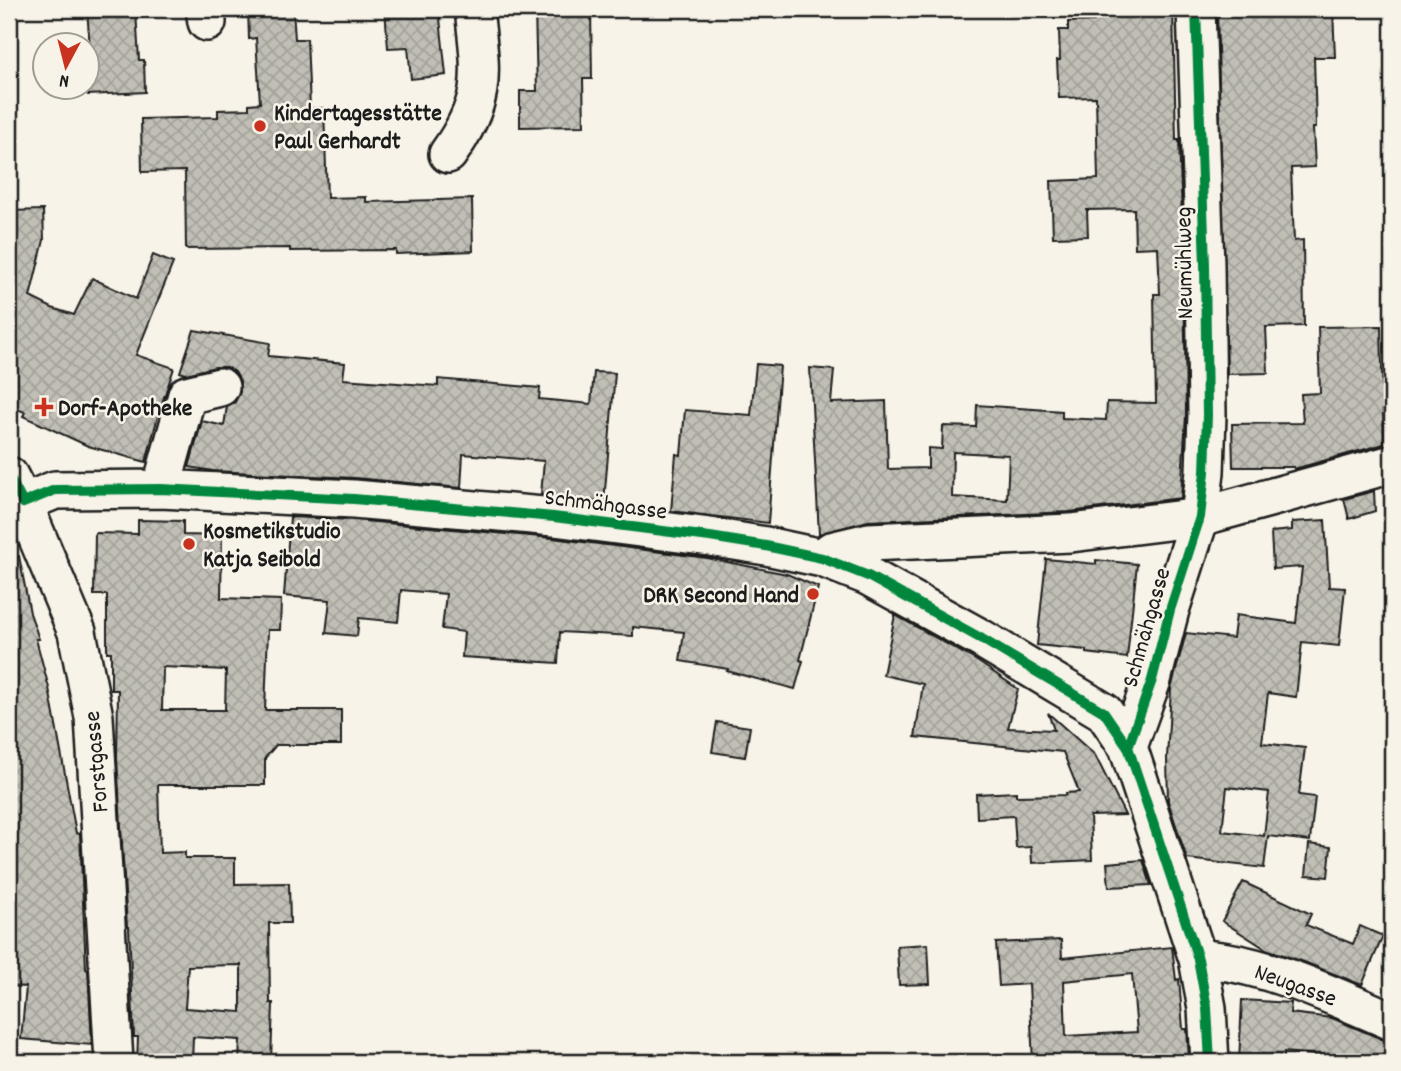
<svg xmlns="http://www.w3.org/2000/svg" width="1401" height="1071" font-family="Dekko,sans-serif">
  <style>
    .building { fill: url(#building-cross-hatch); stroke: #1c1c1c; stroke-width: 2; fill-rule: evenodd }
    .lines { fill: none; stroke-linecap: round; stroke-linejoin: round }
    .minor-casing { stroke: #1c1c1c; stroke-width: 42 }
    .minor { stroke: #f7f3e8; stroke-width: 37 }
    .cycleway-casing { stroke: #f7f3e8; stroke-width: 15 }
    .cycleway { stroke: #00873e; stroke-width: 10 }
    .poi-dot { fill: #c8321e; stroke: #f7f3e8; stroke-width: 2.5 }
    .labels { text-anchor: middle; stroke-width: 5; stroke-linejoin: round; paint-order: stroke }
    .poi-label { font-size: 24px; font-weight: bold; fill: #1c1c1c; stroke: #f7f3e8; text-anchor: start }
    .street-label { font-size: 24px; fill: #1c1c1c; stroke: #f7f3e8 }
  </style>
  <defs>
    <pattern id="building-cross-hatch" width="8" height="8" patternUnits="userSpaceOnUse" patternTransform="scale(1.75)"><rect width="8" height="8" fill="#c0beb5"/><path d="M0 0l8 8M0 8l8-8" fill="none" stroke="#a4a39b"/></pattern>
  </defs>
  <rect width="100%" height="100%" fill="#f7f3e8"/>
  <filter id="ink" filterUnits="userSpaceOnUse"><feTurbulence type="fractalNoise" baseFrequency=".0143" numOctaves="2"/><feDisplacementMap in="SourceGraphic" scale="14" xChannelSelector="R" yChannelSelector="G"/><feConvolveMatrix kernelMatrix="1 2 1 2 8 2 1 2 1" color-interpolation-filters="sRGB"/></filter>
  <g filter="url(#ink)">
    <path class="building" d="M 87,9 L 110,9 L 111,13 L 136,11 L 139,60 L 144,60 L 145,92 L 88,95 L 88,62 L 91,62 Z
      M 248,9 L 293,9 L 295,39 L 307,39 L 310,108 L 324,108 L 327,198 L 366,197 L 366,202 L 472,199 L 473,251 L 396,254 L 396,250 L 290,251 L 290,248 L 186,249 L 185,171 L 142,172 L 141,119 L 218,117 L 218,110 L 249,109 L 249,104 L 260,103 L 256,38 L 249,39 Z
      M 385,9 L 439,9 L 446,75 L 411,79 L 408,47 L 388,48 Z
      M 535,9 L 591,9 L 592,79 L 583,79 L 584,126 L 520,127 L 520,91 L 537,91 Z
      M 1093,9 L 1173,9 L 1176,140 L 1179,140 L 1184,266 L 1186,415 L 1181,498 L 1069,512 L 868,521 L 819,534 L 810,368 L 834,370 L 831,403 L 886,401 L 888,469 L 928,468 L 928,448 L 942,449 L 943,426 L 976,427 L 977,405 L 1062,411 L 1062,418 L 1106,420 L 1107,402 L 1156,403 L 1154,294 L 1160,294 L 1158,247 L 1135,248 L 1134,209 L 1087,210 L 1088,236 L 1053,237 L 1051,181 L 1098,179 L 1096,97 L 1059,98 L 1057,60 L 1060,60 L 1059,30 L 1068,30 L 1068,22 L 1094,21 ZM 953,452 L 1009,455 L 1007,500 L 952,497 Z
      M 1217,9 L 1333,9 L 1335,57 L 1314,57 L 1316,128 L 1313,128 L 1315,167 L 1291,168 L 1294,241 L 1303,240 L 1304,326 L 1266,327 L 1268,373 L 1227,374 Z
      M 43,210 L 44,240 L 30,297 L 52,308 L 74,315 L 92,278 L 136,299 L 153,255 L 173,263 L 136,355 L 174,368 L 159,412 L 146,462 L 88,446 L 23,416 L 25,412 L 9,406 L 9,211 Z
      M 1381,326 L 1384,444 L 1294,469 L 1294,467 L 1233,467 L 1232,424 L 1303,423 L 1301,394 L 1320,393 L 1318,327 Z
      M 194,330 L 270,343 L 268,356 L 345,363 L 343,379 L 438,386 L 438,379 L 540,388 L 539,399 L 591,404 L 594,372 L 615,373 L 604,502 L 541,495 L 544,461 L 463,454 L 461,488 L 355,478 L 213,471 L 189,467 L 202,421 L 224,426 L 227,406 L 235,402 L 240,392 L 240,381 L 235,372 L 227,367 L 215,367 L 186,374 L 180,372 Z
      M 756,364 L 780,366 L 768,523 L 671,511 L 676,454 L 681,455 L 685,410 L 751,415 Z
      M 1374,491 L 1375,511 L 1349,519 L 1344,499 Z
      M 290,517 L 353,520 L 552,538 L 707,558 L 787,574 L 818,587 L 800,660 L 803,661 L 795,689 L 727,671 L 728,669 L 680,661 L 684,632 L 633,627 L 633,636 L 560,632 L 558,663 L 462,657 L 464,632 L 442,629 L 446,594 L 401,590 L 398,622 L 359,618 L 357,636 L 326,633 L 330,600 L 284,596 Z
      M 138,520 L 183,521 L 183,535 L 222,536 L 221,598 L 281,600 L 280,630 L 268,630 L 265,710 L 341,710 L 341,745 L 276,745 L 265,758 L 265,785 L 158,785 L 160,853 L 185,852 L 185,858 L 235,858 L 235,884 L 289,883 L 290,923 L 269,923 L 270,1003 L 273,1003 L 271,1062 L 239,1062 L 240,1040 L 193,1037 L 192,1062 L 137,1062 L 138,1037 L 134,1037 L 129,927 L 127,927 L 117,758 L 118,690 L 111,690 L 111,652 L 107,652 L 107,595 L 94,595 L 95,533 L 138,534 ZM 163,667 L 226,670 L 225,710 L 162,710 ZM 241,965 L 241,1012 L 185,1008 L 188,966 Z
      M 1325,520 L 1329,587 L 1345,588 L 1339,646 L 1302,642 L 1296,697 L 1268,693 L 1262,743 L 1305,748 L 1299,795 L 1315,797 L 1310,841 L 1268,836 L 1264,868 L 1187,859 L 1168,801 L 1167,758 L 1171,689 L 1186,633 L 1233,638 L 1236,615 L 1296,623 L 1302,567 L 1273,569 L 1271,532 L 1292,530 L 1292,522 ZM 1227,787 L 1269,792 L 1264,836 L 1222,831 Z
      M 19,556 L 30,613 L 39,639 L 36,639 L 49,688 L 76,833 L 80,834 L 86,969 L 88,970 L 92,1045 L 21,1039 L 26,987 L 9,986 L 9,557 Z
      M 1046,559 L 1096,564 L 1096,560 L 1137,564 L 1127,658 L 1086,653 L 1086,650 L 1037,645 Z
      M 895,615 L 977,661 L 1018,689 L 1008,728 L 1054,730 L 1048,713 L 1095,755 L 1125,815 L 1090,816 L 1092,860 L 1032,863 L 1031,847 L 1016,848 L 1014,816 L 977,818 L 976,794 L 1016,792 L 1016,796 L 1066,795 L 1066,793 L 1079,792 L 1063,752 L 915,737 L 923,684 L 883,675 Z
      M 717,722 L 750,727 L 745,757 L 712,752 Z
      M 1309,844 L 1331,847 L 1328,877 L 1306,875 Z
      M 1143,860 L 1151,885 L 1109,887 L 1107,863 Z
      M 1243,882 L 1311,914 L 1306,925 L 1353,944 L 1360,926 L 1383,936 L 1362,985 L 1304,962 L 1266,949 L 1222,921 Z
      M 1061,940 L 1062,958 L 1172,947 L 1176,980 L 1179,979 L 1183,1029 L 1187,1029 L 1189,1058 L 1109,1062 L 1033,1062 L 1029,984 L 999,986 L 996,943 ZM 1132,974 L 1137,1032 L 1066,1036 L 1064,981 Z
      M 928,944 L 930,984 L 899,985 L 897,946 Z
      M 1242,1000 L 1291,1003 L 1290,1013 L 1332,1018 L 1384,1040 L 1392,1042 L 1392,1062 L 1365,1062 L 1366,1060 L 1284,1052 L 1284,1062 L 1239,1062 Z"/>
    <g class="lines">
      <defs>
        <path id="minor" d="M 205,9 L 207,22
          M 448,154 C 488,98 481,73 474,9
          M 9,476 L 23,503 L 77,632 L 94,717 L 114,1062
          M 161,489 L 187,395 L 220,387
          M 23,503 L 55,490 L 161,489 L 354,499 L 554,517 L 710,537 L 766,546 L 822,558 L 868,576 L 982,639 L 1104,712 L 1128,747 L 1198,959 L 1207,1008 L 1210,1062
          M 822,558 L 831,551 L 869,542 L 1071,533 L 1200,517 L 1392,464
          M 1128,747 L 1152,680 L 1170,610 L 1200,517 L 1205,472 L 1207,415 L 1205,265 L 1196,9
          M 1198,959 C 1259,960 1335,997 1392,1021"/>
      </defs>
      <use href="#minor" class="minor-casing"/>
      <use href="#minor" class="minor"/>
      <defs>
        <path id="cycleway" d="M 9,476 L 23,503 L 55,490 L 161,489 L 354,499 L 554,517 L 710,537 L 766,546 L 822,558 L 868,576 L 982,639 L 1104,712 L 1128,747 L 1198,959 L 1207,1008 L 1210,1062
          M 1128,747 L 1152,680 L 1170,610 L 1200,517 L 1205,472 L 1207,415 L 1205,265 L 1196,9"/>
      </defs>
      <use href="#cycleway" class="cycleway-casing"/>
      <use href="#cycleway" class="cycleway"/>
    </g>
  </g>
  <g class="poi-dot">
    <circle cx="260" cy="126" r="7"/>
    <path d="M40.5 396.5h7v7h7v7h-7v7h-7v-7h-7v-7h7z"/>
    <circle cx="189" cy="544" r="7"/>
    <circle cx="813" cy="594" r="7"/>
  </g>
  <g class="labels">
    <g class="poi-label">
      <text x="274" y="120">Kindertagesstätte<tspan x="274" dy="28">Paul Gerhardt</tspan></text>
      <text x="58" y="415">Dorf-Apotheke</text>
      <text x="203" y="538">Kosmetikstudio<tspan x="203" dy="28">Katja Seibold</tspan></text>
      <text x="799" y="602" text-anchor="end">DRK Second Hand</text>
    </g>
    <g class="street-label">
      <text transform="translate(1183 263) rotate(-91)" y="8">Neumühlweg</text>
      <text transform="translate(606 503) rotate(7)" y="8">Schmähgasse</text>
      <text transform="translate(1145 627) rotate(-74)" y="8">Schmähgasse</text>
      <text transform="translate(95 762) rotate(-95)" y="8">Forstgasse</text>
      <text transform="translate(1296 984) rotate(20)" y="8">Neugasse</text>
    </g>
  </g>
  <rect width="1401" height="1071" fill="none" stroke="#f7f3e8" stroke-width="35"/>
  <rect x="18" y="18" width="1366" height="1036" fill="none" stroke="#1c1c1c" stroke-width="2.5" filter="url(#ink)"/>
  <g transform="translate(66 66) rotate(187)"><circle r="33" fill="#f7f3e8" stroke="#9f9d96" stroke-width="2"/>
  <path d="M0-5L12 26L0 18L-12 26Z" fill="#c8321e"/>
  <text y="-10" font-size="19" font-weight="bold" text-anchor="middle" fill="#1c1c1c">N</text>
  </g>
</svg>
